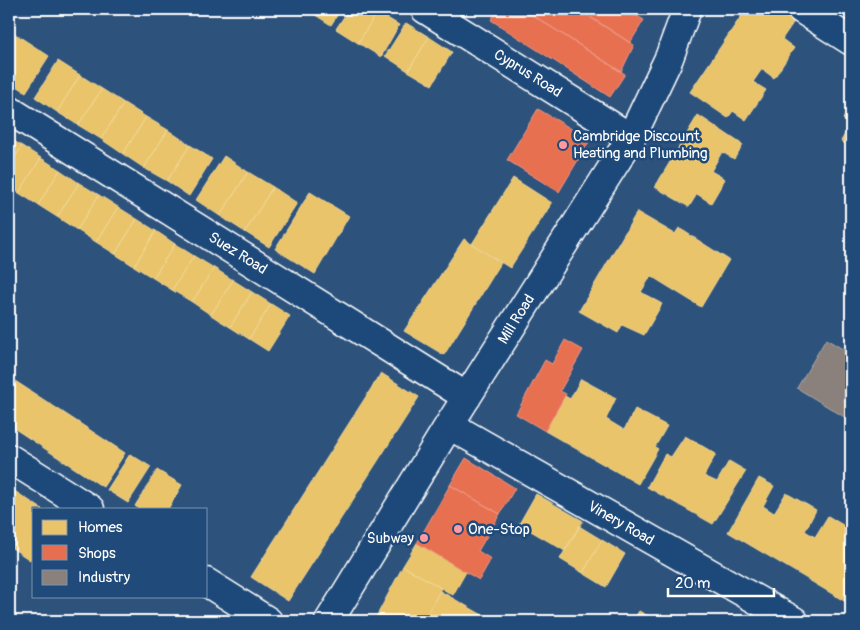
<svg xmlns="http://www.w3.org/2000/svg" width="860" height="630" font-family="Pangolin,sans-serif">
  <style>
    .homes { fill: #e9c46a; stroke: #f0d697 }
    .shops { fill: #e76f51; stroke: #ee9a85 }
    .industry { fill: #8a817c; stroke: #ada7a3 }
    .lines { fill: none; stroke-linecap: round; stroke-linejoin: round }
    .minor-casing { stroke: #fff; stroke-width: 31 }
    .minor { stroke: #1f4a7a; stroke-width: 28 }
    .poi-dot { fill: #ff9aa2; stroke: #1f4a7a; stroke-width: 2 }
    .labels { text-anchor: middle; stroke-width: 5; stroke-linejoin: round; paint-order: stroke }
    .street-label { font-size: 15px; fill: #fff; stroke: #1f4a7a }
    .poi-label { font-size: 15px; fill: #fff; stroke: #1f4a7a; text-anchor: start }
  </style>
  <rect width="100%" height="100%" fill="#2d527c"/>
  <filter id="ink" filterUnits="userSpaceOnUse"><feTurbulence type="fractalNoise" baseFrequency=".02" numOctaves="2"/><feDisplacementMap in="SourceGraphic" scale="10" xChannelSelector="R" yChannelSelector="G"/><feConvolveMatrix kernelMatrix="1 2 1 2 8 2 1 2 1" color-interpolation-filters="sRGB"/></filter>
  <g filter="url(#ink)">
    <path class="homes" d="M 306,9 L 341,9 L 331,25 Z
      M 349,9 L 373,9 L 377,12 L 358,43 L 336,29 Z
      M 746,9 L 784,9 L 797,17 L 782,39 L 794,48 L 774,78 L 762,69 L 753,82 L 766,90 L 746,120 L 733,111 L 728,118 L 690,92 Z
      M 377,12 L 399,25 L 381,57 L 358,43 Z
      M 406,23 L 429,37 L 408,71 L 385,56 Z
      M 9,30 L 49,56 L 26,92 L 9,81 Z
      M 429,37 L 452,52 L 432,85 L 408,71 Z
      M 58,61 L 80,75 L 57,112 L 35,97 Z
      M 80,75 L 102,89 L 78,125 L 57,112 Z
      M 102,89 L 124,103 L 101,139 L 78,125 Z
      M 124,103 L 146,117 L 123,154 L 101,139 Z
      M 851,106 L 851,124 L 843,119 Z
      M 698,115 L 743,145 L 734,159 L 722,152 L 711,171 L 725,179 L 711,203 L 697,194 L 689,207 L 655,187 Z
      M 146,117 L 168,130 L 144,168 L 123,154 Z
      M 851,124 L 851,148 L 841,141 Z
      M 168,130 L 190,145 L 167,181 L 144,168 Z
      M 9,138 L 22,146 L 9,167 Z
      M 190,145 L 212,159 L 189,196 L 167,181 Z
      M 22,146 L 41,158 L 19,193 L 9,186 L 9,167 Z
      M 224,156 L 248,172 L 220,216 L 196,200 Z
      M 41,158 L 60,170 L 38,205 L 19,193 Z
      M 60,170 L 79,183 L 57,217 L 38,205 Z
      M 248,172 L 273,187 L 245,232 L 220,216 Z
      M 513,178 L 552,203 L 510,268 L 472,244 Z
      M 79,183 L 99,195 L 77,230 L 57,217 Z
      M 273,187 L 297,203 L 269,247 L 245,232 Z
      M 310,192 L 349,216 L 315,274 L 275,249 Z
      M 99,195 L 118,207 L 96,242 L 77,230 Z
      M 118,207 L 137,219 L 115,254 L 96,242 Z
      M 637,212 L 675,234 L 679,228 L 729,260 L 701,307 L 651,276 L 641,292 L 662,304 L 644,335 L 622,325 L 618,333 L 579,311 Z
      M 137,219 L 156,231 L 134,266 L 115,254 Z
      M 156,231 L 175,244 L 153,278 L 134,266 Z
      M 464,239 L 501,263 L 444,355 L 404,331 Z
      M 175,244 L 194,256 L 172,290 L 153,278 Z
      M 194,256 L 214,268 L 192,302 L 172,290 Z
      M 214,268 L 233,280 L 211,315 L 192,302 Z
      M 233,280 L 252,292 L 230,327 L 211,315 Z
      M 252,292 L 271,304 L 249,339 L 230,327 Z
      M 271,304 L 290,316 L 268,351 L 249,339 Z
      M 381,373 L 419,397 L 288,601 L 251,577 Z
      M 9,377 L 125,453 L 103,487 L 9,425 Z
      M 581,379 L 616,398 L 606,419 L 624,430 L 635,409 L 667,426 L 655,447 L 658,449 L 638,484 L 545,431 L 565,396 L 570,399 Z
      M 685,436 L 716,454 L 704,476 L 717,482 L 729,461 L 746,471 L 713,524 L 647,487 L 665,454 L 671,457 Z
      M 130,454 L 151,467 L 128,503 L 107,490 Z
      M 157,470 L 182,485 L 168,509 L 139,509 L 135,506 Z
      M 759,478 L 774,486 L 763,506 L 774,513 L 786,493 L 816,510 L 805,531 L 815,537 L 828,516 L 851,530 L 851,605 L 728,532 Z
      M 9,482 L 15,486 L 9,497 Z
      M 13,490 L 42,509 L 34,509 L 34,554 L 30,560 L 9,546 L 9,497 Z
      M 536,494 L 583,521 L 565,551 L 519,524 Z
      M 579,526 L 602,540 L 583,573 L 560,559 Z
      M 602,540 L 625,554 L 606,587 L 583,573 Z
      M 417,543 L 466,572 L 453,595 L 403,566 Z
      M 403,566 L 441,588 L 424,621 L 374,621 Z
      M 440,591 L 493,621 L 424,621 Z
      M 639,611 L 657,621 L 633,621 Z"/>
    <path class="shops" d="M 498,9 L 523,9 L 625,74 L 610,97 L 491,20 Z
      M 523,9 L 578,9 L 634,45 L 621,72 Z
      M 589,9 L 625,9 L 644,20 L 630,43 L 591,18 L 594,12 Z
      M 625,9 L 643,9 L 637,16 Z
      M 538,109 L 590,140 L 559,192 L 507,160 Z
      M 565,340 L 583,350 L 560,391 L 566,394 L 545,431 L 516,414 L 545,360 L 552,364 Z
      M 466,458 L 515,488 L 500,514 L 450,485 Z
      M 450,485 L 500,514 L 478,551 L 491,559 L 479,580 L 417,543 Z"/>
    <path class="industry" d="M 826,339 L 851,354 L 851,421 L 797,388 Z"/>
    <g class="lines">
      <defs>
        <path id="minor" d="M 425,9 L 631,138
          M 801,9 L 851,41
          M 9,110 L 467,397
          M 449,425 L 794,621
          M 9,458 L 90,509
          M 206,582 L 268,621
          M 329,621 L 449,425 L 631,138 L 669,58 L 687,9"/>
      </defs>
      <use href="#minor" class="minor-casing"/>
      <use href="#minor" class="minor"/>
    </g>
  </g>
  <g class="poi-dot">
    <circle cx="563" cy="145" r="5"/>
    <circle cx="458" cy="529" r="5"/>
    <circle cx="424" cy="538" r="5"/>
  </g>
  <g class="labels">
    <g class="street-label">
      <text transform="translate(528 73) rotate(32)" y="5">Cyprus Road</text>
      <text transform="translate(238 253) rotate(32)" y="5">Suez Road</text>
      <text transform="translate(516 319) rotate(-58)" y="5">Mill Road</text>
      <text transform="translate(621 523) rotate(30)" y="5">Vinery Road</text>
    </g>
    <g class="poi-label">
      <text x="573" y="141">Cambridge Discount<tspan x="573" dy="17">Heating and Plumbing</tspan></text>
      <text x="468" y="534">One-Stop</text>
      <text x="414" y="543" text-anchor="end">Subway</text>
    </g>
  </g>
  <rect width="860" height="630" fill="none" stroke="#1f4a7a" stroke-width="30"/>
  <rect x="15" y="15" width="830" height="600" fill="none" stroke="#fff" stroke-width="2" filter="url(#ink)"/>
  <rect x="32" y="508" width="175" height="90" fill="#1f4a7a" stroke="#7992af"/>
  <rect x="42" y="520" width="25" height="15" fill="#e9c46a" stroke="#7992af"/>
  <text x="78" y="532" font-size="15" fill="#ffffff">Homes</text>
  <rect x="42" y="545" width="25" height="15" fill="#e76f51" stroke="#7992af"/>
  <text x="78" y="558" font-size="15" fill="#ffffff">Shops</text>
  <rect x="42" y="570" width="25" height="15" fill="#8a817c" stroke="#7992af"/>
  <text x="78" y="582" font-size="15" fill="#ffffff">Industry</text>
  <path d="M668 588v8h106v-8" fill="none" stroke="#ffffff" stroke-width="2.5"/>
  <text x="675" y="588" font-size="15" fill="#ffffff" stroke="#1f4a7a" stroke-width="4" paint-order="stroke">20 m</text>
</svg>
